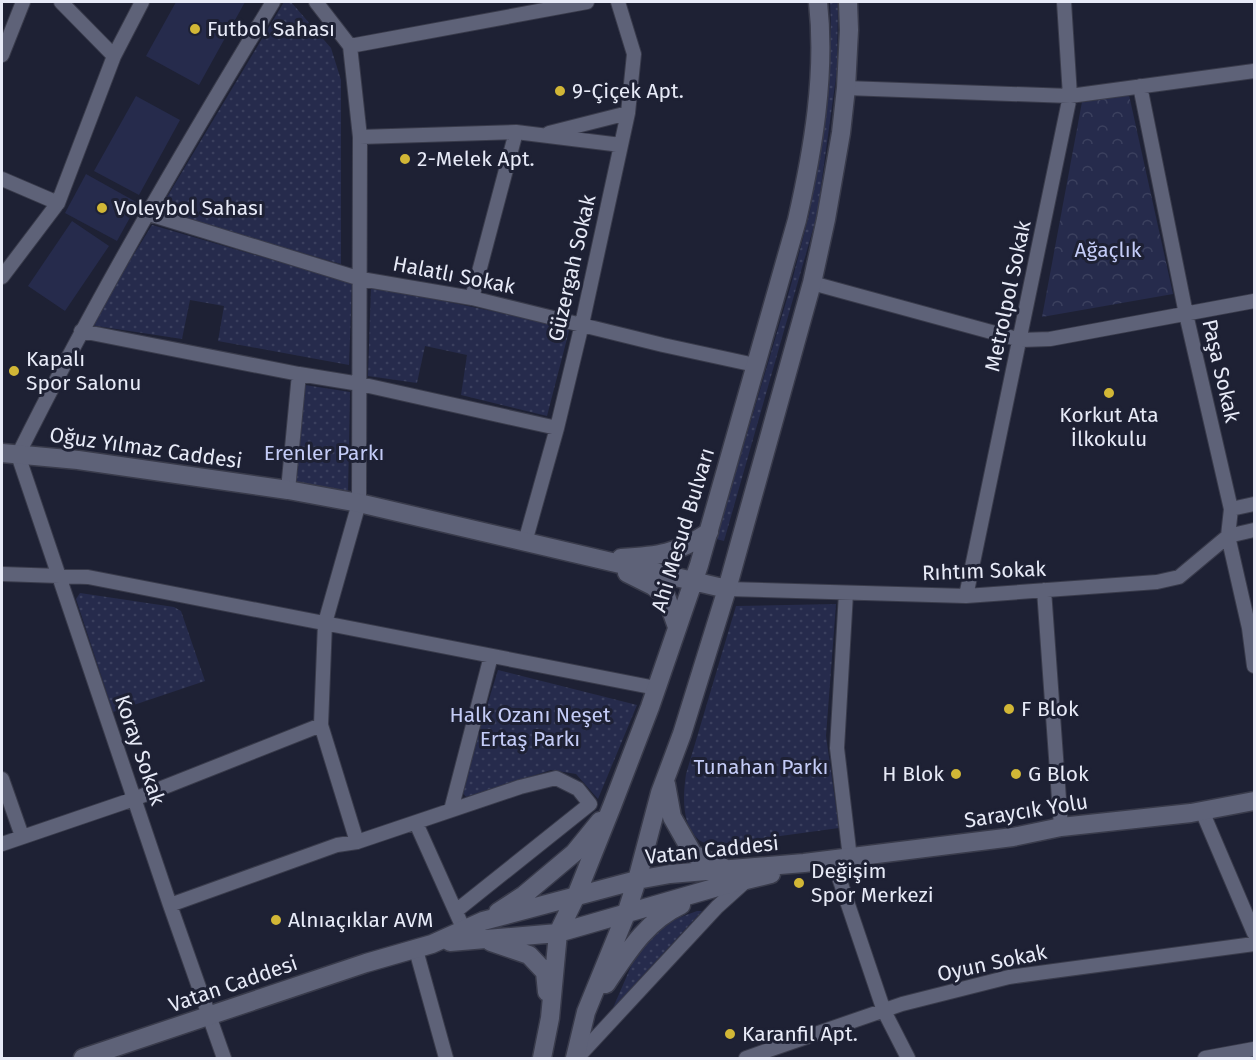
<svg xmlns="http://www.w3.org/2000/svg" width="1256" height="1060" font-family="'Fira Sans',sans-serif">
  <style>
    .grass { fill: url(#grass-dots) }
    .forest { fill: url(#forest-crowns) }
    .pitch { fill: #262b4c }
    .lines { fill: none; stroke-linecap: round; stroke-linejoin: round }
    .minor-casing { stroke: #393b4b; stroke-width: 16 }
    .secondary-casing { stroke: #393b4b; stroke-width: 21 }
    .minor { stroke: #5e6278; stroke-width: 14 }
    .secondary { stroke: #5e6278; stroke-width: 18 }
    .poi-dot { fill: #d2b736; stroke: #1e2134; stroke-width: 2 }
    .labels { text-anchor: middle; stroke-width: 6; stroke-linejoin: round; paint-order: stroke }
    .poi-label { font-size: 21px; fill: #e7eaf7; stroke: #1e2134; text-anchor: start }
    .park-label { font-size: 21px; fill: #c4ccf7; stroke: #1e2134 }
    .street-label { font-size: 21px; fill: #e7eaf7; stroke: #1e2134 }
  </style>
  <defs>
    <pattern id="grass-dots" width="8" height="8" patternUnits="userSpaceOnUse" patternTransform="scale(1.5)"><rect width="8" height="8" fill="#262b4c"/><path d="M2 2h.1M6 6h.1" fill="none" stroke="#3b405e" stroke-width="1.8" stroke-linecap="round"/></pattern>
    <pattern id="forest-crowns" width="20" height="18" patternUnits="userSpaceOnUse" patternTransform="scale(1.5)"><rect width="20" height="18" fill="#262b4c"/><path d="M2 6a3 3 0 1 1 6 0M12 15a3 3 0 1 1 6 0" fill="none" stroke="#3b405e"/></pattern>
  </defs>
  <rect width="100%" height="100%" fill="#1e2134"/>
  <path class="grass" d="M 284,2 L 291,2 L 331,48 L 341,80 L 341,264 L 158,212 Z
    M 830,2 L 838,2 L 837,70 L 817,215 L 724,541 L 716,539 L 791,285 L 810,211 L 828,85 L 831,25 Z
    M 152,225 L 352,283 L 349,365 L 218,341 L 224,306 L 190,300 L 182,339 L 90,325 Z
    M 371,286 L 570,327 L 547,416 L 461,395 L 467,355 L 425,346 L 417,383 L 368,376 Z
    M 305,385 L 350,392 L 348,495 L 295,483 Z
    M 80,593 L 174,607 L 181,611 L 205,681 L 113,712 L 76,599 Z
    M 836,604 L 826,736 L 839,828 L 713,845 C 709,844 703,843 699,840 C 681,825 683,795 686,774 L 736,606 Z
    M 498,670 L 637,705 L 598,799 L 576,774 L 551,770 L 466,797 L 462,792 L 470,761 Z
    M 697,911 L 702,911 L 613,1008 L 638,950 L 667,922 Z"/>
  <path class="forest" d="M 1129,95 L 1173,294 L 1042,317 L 1082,102 Z"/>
  <path class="pitch" d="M 176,2 L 245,2 L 199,85 L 146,56 Z
    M 136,96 L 180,120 L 139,195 L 94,171 Z
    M 86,174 L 138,203 L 117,241 L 65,213 Z
    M 72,221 L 109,246 L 65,311 L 28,286 Z"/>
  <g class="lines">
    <defs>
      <path id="minor" d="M 61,2 L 114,56
        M 316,2 L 350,46 L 360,137 L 359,503 L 325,623 L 321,725 L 357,842
        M 350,46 L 587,2
        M 2,55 L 23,2
        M 1140,86 L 1186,314 L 1231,509 L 1228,536 L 1249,628 L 1254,666
        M 846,88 L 1070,96 L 1254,71
        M 549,133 L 628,113
        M 360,137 L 516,132 L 621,145
        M 2,179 L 58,203
        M 149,214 L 361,279 L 472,298 L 663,345 L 755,365
        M 2,277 L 58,203 L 114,56 L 142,2
        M 812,283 L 1021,340 L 1050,339 L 1254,301
        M 472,298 L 516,132
        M 81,331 L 299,374 L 360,384 L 557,428
        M 288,490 L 299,374
        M 1231,509 L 1254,504
        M 525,542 L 557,428 L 582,324 L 628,113 L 634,54 L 618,2
        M 2,574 L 88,577 L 656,688
        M 727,589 L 966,596 L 1157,582 L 1179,577 L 1228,536 L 1254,530
        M 1044,590 L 1061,827
        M 846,593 L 837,748 L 850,858
        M 966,596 L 1070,96 L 1064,2
        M 2,779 L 22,836
        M 451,810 L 491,656
        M 1202,811 L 1254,933
        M 416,823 L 464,930
        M 2,844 L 134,799 L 321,725
        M 833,860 L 884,1011 L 908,1058
        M 170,905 L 337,845 L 357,842 L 520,787 L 556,778 L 578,789 L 590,804 L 456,911
        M 416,950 L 446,1058
        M 224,1058 L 170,905 L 18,455 C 95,300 183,150 273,2
        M 577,1058 L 717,907 L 747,880
        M 746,1058 L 902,1004 L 1009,977 L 1254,944
        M 1205,1058 L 1254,1049"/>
      <path id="secondary" d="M 2,453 L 78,460 L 288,490 L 359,503 L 727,589
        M 621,558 C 659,556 676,554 709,532
        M 627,573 L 653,586 L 666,596 L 677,627
        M 666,784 L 672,817 L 693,854 L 724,868
        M 498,912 L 524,895 L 574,853 L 600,821
        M 450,942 L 558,933 L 721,886 L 771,874
        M 491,942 L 529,955 L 545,972 L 547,992
        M 606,984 C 627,953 646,921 681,905
        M 83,1058 L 366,963 L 432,944 L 483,921 L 637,880 L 670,874 L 804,863 L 1013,837 L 1061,827 L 1191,813 L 1254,801
        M 542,1058 L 550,1018 L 558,933 L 576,896 L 612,806 L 650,707 L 699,565 L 797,220 C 813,150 826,74 818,2
        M 575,1058 L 586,1012 L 626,914 L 637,880 L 660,793 L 682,734 L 727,589 L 812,283 L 826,219 L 841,133 L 846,88 L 849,30 L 848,2"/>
    </defs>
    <use href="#minor" class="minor-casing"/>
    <use href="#secondary" class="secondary-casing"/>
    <use href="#minor" class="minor"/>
    <use href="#secondary" class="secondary"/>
  </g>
  <g class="poi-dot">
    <circle cx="195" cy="29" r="6"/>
    <circle cx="560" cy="91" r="6"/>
    <circle cx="405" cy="159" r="6"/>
    <circle cx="102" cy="208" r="6"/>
    <circle cx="14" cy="371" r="6"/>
    <circle cx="1109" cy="393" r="6"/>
    <circle cx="1009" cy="709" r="6"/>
    <circle cx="956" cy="774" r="6"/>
    <circle cx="1016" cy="774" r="6"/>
    <circle cx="799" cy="883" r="6"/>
    <circle cx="276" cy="920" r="6"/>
    <circle cx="730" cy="1034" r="6"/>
  </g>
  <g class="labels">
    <g class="poi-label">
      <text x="207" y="36">Futbol Sahası</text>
      <text x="572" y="98">9-Çiçek Apt.</text>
      <text x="417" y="166">2-Melek Apt.</text>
      <text x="114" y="215">Voleybol Sahası</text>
      <text x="26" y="366">Kapalı<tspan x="26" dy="24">Spor Salonu</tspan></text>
      <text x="1109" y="422" text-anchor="middle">Korkut Ata<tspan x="1109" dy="24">İlkokulu</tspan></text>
      <text x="1021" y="716">F Blok</text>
      <text x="944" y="781" text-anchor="end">H Blok</text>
      <text x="1028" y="781">G Blok</text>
      <text x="811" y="878">Değişim<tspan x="811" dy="24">Spor Merkezi</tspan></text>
      <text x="288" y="927">Alnıaçıklar AVM</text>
      <text x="742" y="1041">Karanfil Apt.</text>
    </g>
    <g class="park-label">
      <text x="1108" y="257">Ağaçlık</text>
      <text x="324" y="460">Erenler Parkı</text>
      <text x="530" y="722">Halk Ozanı Neşet<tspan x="530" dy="24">Ertaş Parkı</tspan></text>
      <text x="761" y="774">Tunahan Parkı</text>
    </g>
    <g class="street-label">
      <text transform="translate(572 268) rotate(-77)" y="7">Güzergah Sokak</text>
      <text transform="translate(454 275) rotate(11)" y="7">Halatlı Sokak</text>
      <text transform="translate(1008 296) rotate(-78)" y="7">Metrolpol Sokak</text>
      <text transform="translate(1221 371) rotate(77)" y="7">Paşa Sokak</text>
      <text transform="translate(146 448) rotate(8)" y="7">Oğuz Yılmaz Caddesi</text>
      <text transform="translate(683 530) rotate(-73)" y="7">Ahi Mesud Bulvarı</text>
      <text transform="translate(984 571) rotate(-2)" y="7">Rıhtım Sokak</text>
      <text transform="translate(140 750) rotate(71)" y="7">Koray Sokak</text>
      <text transform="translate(1026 811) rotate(-9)" y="7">Saraycık Yolu</text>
      <text transform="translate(712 850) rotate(-6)" y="7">Vatan Caddesi</text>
      <text transform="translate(992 963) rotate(-12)" y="7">Oyun Sokak</text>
      <text transform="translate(233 984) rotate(-19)" y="7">Vatan Caddesi</text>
    </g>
  </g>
  <rect width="1256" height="1060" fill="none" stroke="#e7eaf7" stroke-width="6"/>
</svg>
